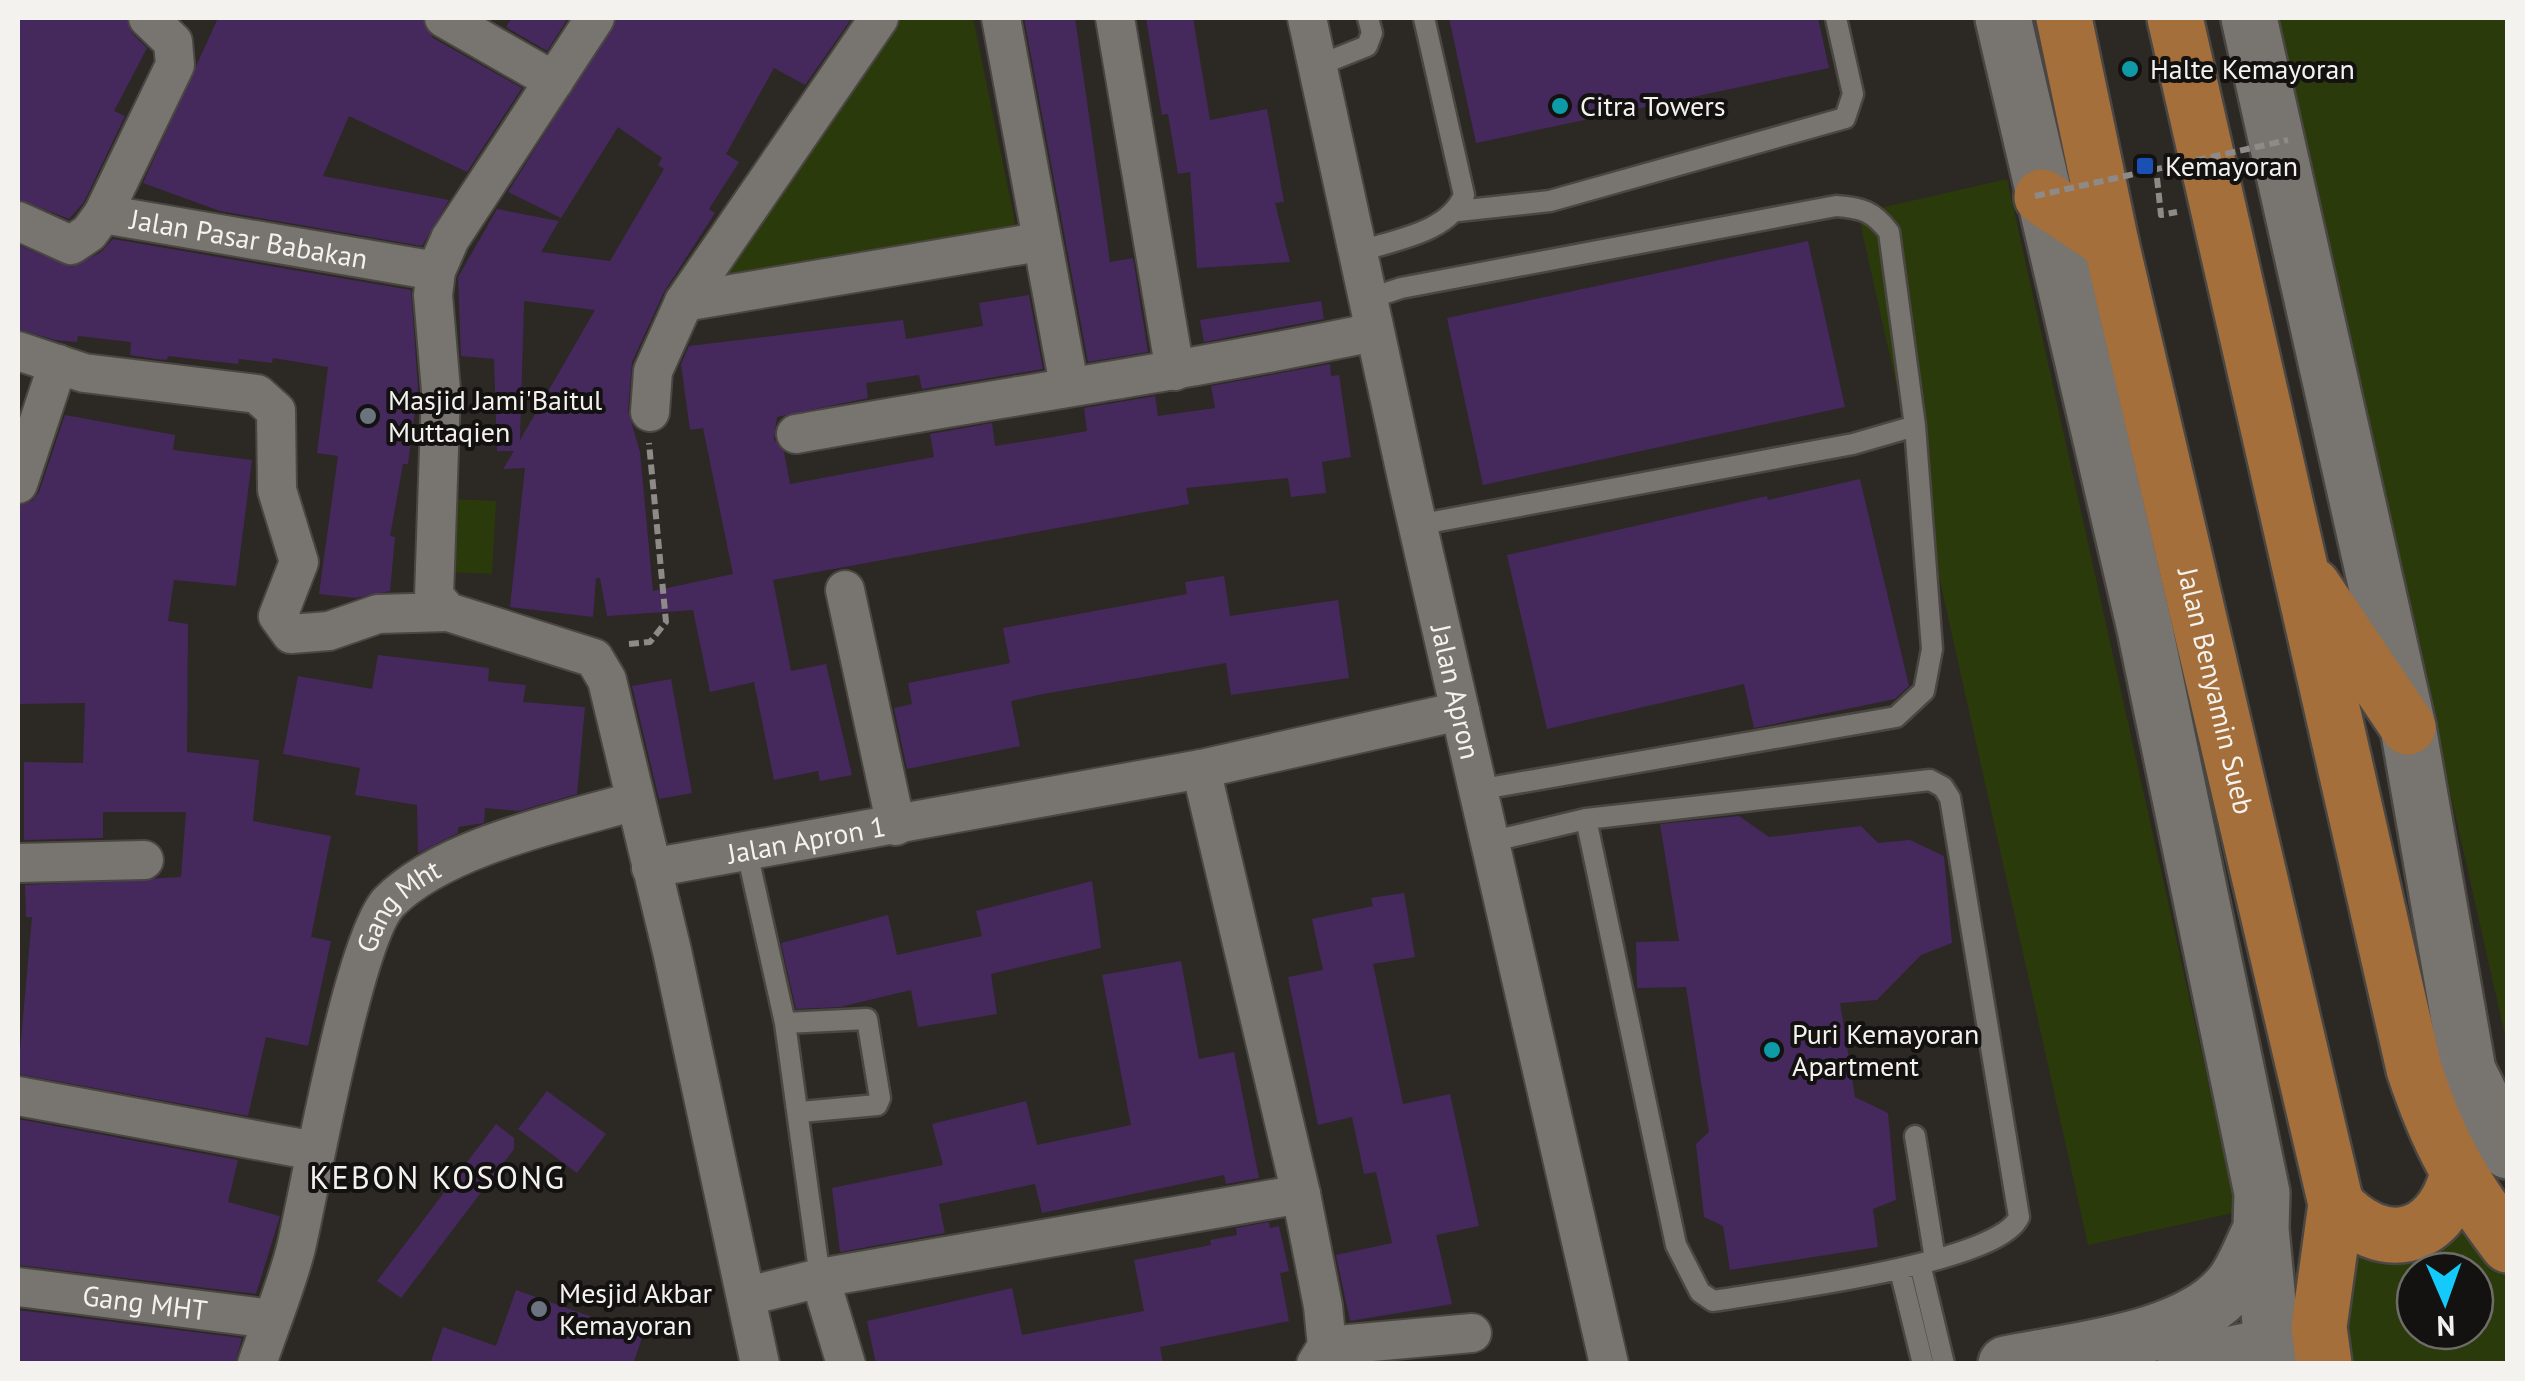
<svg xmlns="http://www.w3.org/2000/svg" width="2525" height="1381" font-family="'PT Sans',sans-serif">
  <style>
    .green { fill: #2b3a0b; fill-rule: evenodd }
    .building { fill: #45295d; fill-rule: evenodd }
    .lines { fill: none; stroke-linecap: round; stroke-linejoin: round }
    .lane-casing { stroke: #4a4743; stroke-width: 25 }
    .street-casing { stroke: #4a4743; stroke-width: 42 }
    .secondary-casing { stroke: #4a4743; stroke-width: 60 }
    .primary-casing { stroke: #4a4743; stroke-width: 60 }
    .path { stroke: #8d8a87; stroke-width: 6; stroke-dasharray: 10 5; stroke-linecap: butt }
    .lane { stroke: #78746f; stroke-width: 20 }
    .street { stroke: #78746f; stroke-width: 38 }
    .secondary { stroke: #78746f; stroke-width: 55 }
    .primary { stroke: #a46f3b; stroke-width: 55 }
    .path-bridge { stroke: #8d8a87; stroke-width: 6; stroke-dasharray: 10 5; stroke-linecap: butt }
    .culture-dot { fill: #0f9aa8; stroke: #131210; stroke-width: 4 }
    .transit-dot { fill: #1a4fb4; stroke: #131210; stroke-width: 4 }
    .worship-dot { fill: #6b7280; stroke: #131210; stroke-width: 4 }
    .labels { text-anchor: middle; stroke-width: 8; stroke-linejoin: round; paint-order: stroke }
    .poi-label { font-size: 28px; fill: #f4f2ef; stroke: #131210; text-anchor: start }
    .street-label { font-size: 28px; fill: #f4f2ef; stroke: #131210 }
    .quarter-label { font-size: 32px; letter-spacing: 2.5px; fill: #f4f2ef; stroke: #131210 }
  </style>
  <rect width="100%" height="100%" fill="#2c2824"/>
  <path class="green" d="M 900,18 L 973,18 L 1018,237 L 713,291 Z
    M 2275,18 L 2507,18 L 2507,1044 Z
    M 2007,179 L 2237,1212 L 2088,1245 L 1858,213 Z
    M 452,499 L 496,501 L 492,574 L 449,572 Z
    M 2440,1216 L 2507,1245 L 2507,1363 L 2324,1364 L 2327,1260 ZM 2415,1271 L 2475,1271 L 2475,1331 L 2415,1331 Z"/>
  <path class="building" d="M 18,18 L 126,18 L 132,33 L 147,48 L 114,111 L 125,116 L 84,202 L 69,219 L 18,199 Z
    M 218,18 L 422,18 L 433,38 L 522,88 L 467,172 L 349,116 L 323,176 L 449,200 L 422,246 L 220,211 L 143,183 Z
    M 512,18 L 568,18 L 547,51 L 506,27 Z
    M 617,18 L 852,18 L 805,85 L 774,68 L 726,154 L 739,162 L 709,209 L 715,213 L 664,292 L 632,362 L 628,411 L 640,452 L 653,591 L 733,574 L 703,428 L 690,430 L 681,364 L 689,346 L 903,320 L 906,339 L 983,326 L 979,303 L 1029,295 L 1043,369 L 922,389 L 919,375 L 866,383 L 868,398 L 777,417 L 774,439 L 784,452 L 790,484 L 934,457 L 930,434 L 992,423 L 995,446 L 1053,437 L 1087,431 L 1084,408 L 1155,396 L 1158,416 L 1215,408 L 1211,386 L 1330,364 L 1331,376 L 1339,375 L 1351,457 L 1322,462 L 1326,493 L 1291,497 L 1288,478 L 1186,488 L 1189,504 L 773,580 L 791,671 L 826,664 L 852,775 L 820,781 L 818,771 L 774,780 L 754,682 L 710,692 L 693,610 L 607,616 L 600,578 L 596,578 L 593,617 L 510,607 L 525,468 L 503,469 L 514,451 L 497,451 L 494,359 L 461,356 L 458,277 L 497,209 L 559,221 L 541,252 L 610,261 L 664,169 L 658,165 L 662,158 L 618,127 L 561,218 L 508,192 ZM 524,301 L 595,310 L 520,440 Z
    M 1024,18 L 1075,18 L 1110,262 L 1133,258 L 1148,352 L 1088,362 Z
    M 1146,18 L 1193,18 L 1210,120 L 1267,109 L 1284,202 L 1275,203 L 1290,262 L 1197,268 L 1190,172 L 1178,174 L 1168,114 L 1162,115 Z
    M 1449,18 L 1818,18 L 1829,68 L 1476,143 Z
    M 113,239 L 411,290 L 418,388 L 408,464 L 403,464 L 390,536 L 395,537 L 390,591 L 356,598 L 319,594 L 338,456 L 317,453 L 328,367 L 273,358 L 272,363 L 239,359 L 238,364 L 168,356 L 167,360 L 156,359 L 130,355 L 131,342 L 78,336 L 77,342 L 55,340 L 18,329 L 18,245 L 72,267 L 101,252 Z
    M 1808,241 L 1845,407 L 1483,485 L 1447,318 Z
    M 1321,301 L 1324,319 L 1204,342 L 1200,320 Z
    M 65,415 L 175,435 L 173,450 L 252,460 L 236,586 L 174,580 L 168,621 L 188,624 L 187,752 L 259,760 L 253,821 L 331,836 L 311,937 L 331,941 L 308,1046 L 266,1037 L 248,1116 L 18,1074 L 32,917 L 26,917 L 25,885 L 181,877 L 186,812 L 103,812 L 103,838 L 24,840 L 24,762 L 83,763 L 85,703 L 18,704 L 18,506 L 32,501 L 39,492 Z
    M 1860,479 L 1909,686 L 1895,699 L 1754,728 L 1744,684 L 1547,729 L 1507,555 L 1767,496 L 1768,500 Z
    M 1224,576 L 1230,616 L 1338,600 L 1349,678 L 1231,695 L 1226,663 L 1043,694 L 1011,701 L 1020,746 L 907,769 L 894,708 L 912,704 L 908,683 L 1010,663 L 1003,628 L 1187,594 L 1185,582 Z
    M 378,655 L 489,668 L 488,681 L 526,685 L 523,702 L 585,707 L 577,794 L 519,811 L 485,808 L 484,823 L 458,827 L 458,833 L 418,853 L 417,805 L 355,795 L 360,768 L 283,754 L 298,676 L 372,689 Z
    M 671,679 L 692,793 L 659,799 L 632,686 Z
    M 1739,816 L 1769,837 L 1861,826 L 1878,843 L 1910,840 L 1944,856 L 1952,943 L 1921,955 L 1877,1000 L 1840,1003 L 1855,1097 L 1888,1113 L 1896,1200 L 1873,1209 L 1878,1247 L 1730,1270 L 1723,1226 L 1704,1217 L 1696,1144 L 1709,1132 L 1686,987 L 1637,988 L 1636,942 L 1679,941 L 1660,824 Z
    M 1092,881 L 1101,948 L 991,974 L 997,1014 L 918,1027 L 911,990 L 840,1007 L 796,1009 L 781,943 L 888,915 L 897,955 L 982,936 L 976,911 Z
    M 1404,893 L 1415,957 L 1373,964 L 1403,1104 L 1450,1094 L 1479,1226 L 1436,1235 L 1452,1304 L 1350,1321 L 1336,1255 L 1392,1243 L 1376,1172 L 1364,1174 L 1352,1117 L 1318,1125 L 1288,977 L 1323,970 L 1312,919 L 1373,906 L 1371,898 Z
    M 1181,961 L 1199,1059 L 1234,1052 L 1259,1178 L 1226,1184 L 1224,1175 L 1042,1213 L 1035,1184 L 939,1204 L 945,1233 L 840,1252 L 832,1188 L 943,1165 L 932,1124 L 1026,1101 L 1037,1145 L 1131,1125 L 1102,975 Z
    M 547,1091 L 606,1134 L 577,1173 L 518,1129 Z
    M 18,1119 L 238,1160 L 228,1202 L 280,1216 L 256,1294 L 18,1265 Z
    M 496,1124 L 514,1138 L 514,1149 L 401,1298 L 377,1281 Z
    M 1269,1222 L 1270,1228 L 1279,1226 L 1289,1271 L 1280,1273 L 1289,1321 L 1160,1347 L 1163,1364 L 876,1364 L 867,1321 L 1012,1288 L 1022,1335 L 1144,1311 L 1134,1260 L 1211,1245 L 1210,1240 L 1237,1235 L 1236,1228 Z
    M 516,1290 L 643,1335 L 633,1364 L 430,1364 L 443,1327 L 496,1346 Z
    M 18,1310 L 242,1338 L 235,1364 L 18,1364 Z"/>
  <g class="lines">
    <defs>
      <path id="lane" d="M 1317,66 L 1367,46 L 1372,33 L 1368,18
        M 1458,211 L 1550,201 L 1845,118 L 1853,94 L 1836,18
        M 1358,252 C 1393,240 1449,233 1464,195 L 1424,18
        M 1368,299 L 1401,288 L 1836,206 C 1862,208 1873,211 1889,232 L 1915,426 L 1853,444 L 1417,525
        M 1477,790 L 1896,717 L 1924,691 L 1932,649 L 1915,426
        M 1489,842 L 1586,819 L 1930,780 L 1943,787 L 1950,798 L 2019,1217 C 1999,1264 1767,1292 1713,1301 L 1700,1292 L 1676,1245 L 1586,819
        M 747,852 L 785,1023
        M 801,1112 L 877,1105 L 880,1098 L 867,1019 L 785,1023 L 820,1278
        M 1915,1136 L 1935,1259
        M 1920,1264 L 1944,1364
        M 1900,1270 L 1923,1364"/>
      <g id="street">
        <path d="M 444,18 L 554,81"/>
        <path d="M 595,18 L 450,239 L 436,271 L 433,295 L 441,391 L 434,596 L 448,612 L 594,658 L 607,680 L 672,951 L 760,1364"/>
        <path d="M 1001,18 L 1069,385"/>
        <path d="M 1115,18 L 1175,371"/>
        <path id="s1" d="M 1307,18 L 1408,483 L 1609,1364"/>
        <path id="s2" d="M 103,214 L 436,271"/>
        <path d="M 18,221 L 71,245 L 89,233 L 103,214 L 175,65 L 173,42 L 148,18"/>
        <path d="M 684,302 L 1039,242"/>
        <path d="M 18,351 L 84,373 L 257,394 L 276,411 L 277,490 L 299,562 L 278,616 L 291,634 L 329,631 L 378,614 L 448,612"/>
        <path d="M 650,412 L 653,371 L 684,302 L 879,18"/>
        <path d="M 796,434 C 989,399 1183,372 1374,332"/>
        <path d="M 18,484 L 58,364"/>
        <path d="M 845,590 L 896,826"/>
        <path d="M 1201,769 L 1301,1194 L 1323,1306 L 1327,1346 L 1316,1364"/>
        <path d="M 18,863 L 144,860"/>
        <path id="s3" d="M 651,868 L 1201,769 L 1460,711"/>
        <path d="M 18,1096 L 315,1151"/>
        <path d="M 820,1278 L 846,1364"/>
        <path id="s4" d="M 18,1287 L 272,1319"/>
        <path d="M 748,1296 L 820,1278 L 1301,1194"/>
        <path d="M 1327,1346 L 1472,1333"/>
        <path id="s5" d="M 257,1364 C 270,1325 286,1287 296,1248 C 311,1184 353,940 389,902 C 443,847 562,822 635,801"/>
      </g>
      <path id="secondary" d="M 2003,18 L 2145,629 L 2262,1193 L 2261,1229 L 2274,1364
        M 2249,18 L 2408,727 L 2468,1071 L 2508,1151
        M 2006,1364 C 2072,1350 2188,1341 2232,1285 C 2244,1270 2252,1247 2261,1229
        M 2185,1364 L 2270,1346"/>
      <g id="primary">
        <path id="s6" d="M 2064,18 L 2111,243 L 2336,1204 L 2319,1327 L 2324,1364"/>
        <path d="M 2175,18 L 2414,1069 C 2438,1142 2462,1184 2508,1245"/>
        <path d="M 2042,197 L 2111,243"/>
        <path d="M 2313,586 L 2408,727"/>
        <path d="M 2336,1204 C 2381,1254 2439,1243 2457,1177"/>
      </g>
    </defs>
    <use href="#lane" class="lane-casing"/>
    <use href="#street" class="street-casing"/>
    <use href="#secondary" class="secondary-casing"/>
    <use href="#primary" class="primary-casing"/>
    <path class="path" d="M 2157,178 L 2161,215 L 2177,212
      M 629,644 L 650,642 L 666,622 L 649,443"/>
    <use href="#lane" class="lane"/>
    <use href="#street" class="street"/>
    <use href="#secondary" class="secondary"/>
    <use href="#primary" class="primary"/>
    <path class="path-bridge" d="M 2035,196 L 2288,140"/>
  </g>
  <g class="culture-dot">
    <circle cx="2130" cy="69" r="10"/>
    <circle cx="1560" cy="106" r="10"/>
    <circle cx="1772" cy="1050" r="10"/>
  </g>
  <rect class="transit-dot" x="2135" y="156" width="20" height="20" rx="5"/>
  <g class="worship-dot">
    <circle cx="368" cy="416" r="10"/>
    <circle cx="539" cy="1309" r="10"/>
  </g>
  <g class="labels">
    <g class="poi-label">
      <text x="2150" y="79">Halte Kemayoran</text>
      <text x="1580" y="116">Citra Towers</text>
      <text x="2165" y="176">Kemayoran</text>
      <text x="388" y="410">Masjid Jami'Baitul<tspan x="388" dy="32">Muttaqien</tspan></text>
      <text x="1792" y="1044">Puri Kemayoran<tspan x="1792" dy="32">Apartment</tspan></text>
      <text x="559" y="1303">Mesjid Akbar<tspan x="559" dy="32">Kemayoran</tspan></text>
    </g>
    <g class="street-label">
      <text dy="10" stroke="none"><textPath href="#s2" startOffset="148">Jalan Pasar Babakan</textPath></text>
      <text dy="10" stroke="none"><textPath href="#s6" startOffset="690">Jalan Benyamin Sueb</textPath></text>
      <text dy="10" stroke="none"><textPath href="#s1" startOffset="690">Jalan Apron</textPath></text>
      <text dy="10" stroke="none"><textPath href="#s3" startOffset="158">Jalan Apron 1</textPath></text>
      <text dy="10" stroke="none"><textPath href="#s5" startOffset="485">Gang Mht</textPath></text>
      <text dy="10" stroke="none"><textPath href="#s4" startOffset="128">Gang MHT</textPath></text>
    </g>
    <g class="quarter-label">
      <text x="438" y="1189">KEBON KOSONG</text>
    </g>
  </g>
  <rect width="2525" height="1381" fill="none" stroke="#f4f2ef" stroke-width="40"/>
  <g transform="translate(2445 1301) rotate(178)"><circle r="48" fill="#131210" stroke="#6d6c69" stroke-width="2.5"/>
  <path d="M0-8L18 38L0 25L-18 38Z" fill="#13cafb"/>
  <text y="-15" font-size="28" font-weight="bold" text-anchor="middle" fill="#f4f2ef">N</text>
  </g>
</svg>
